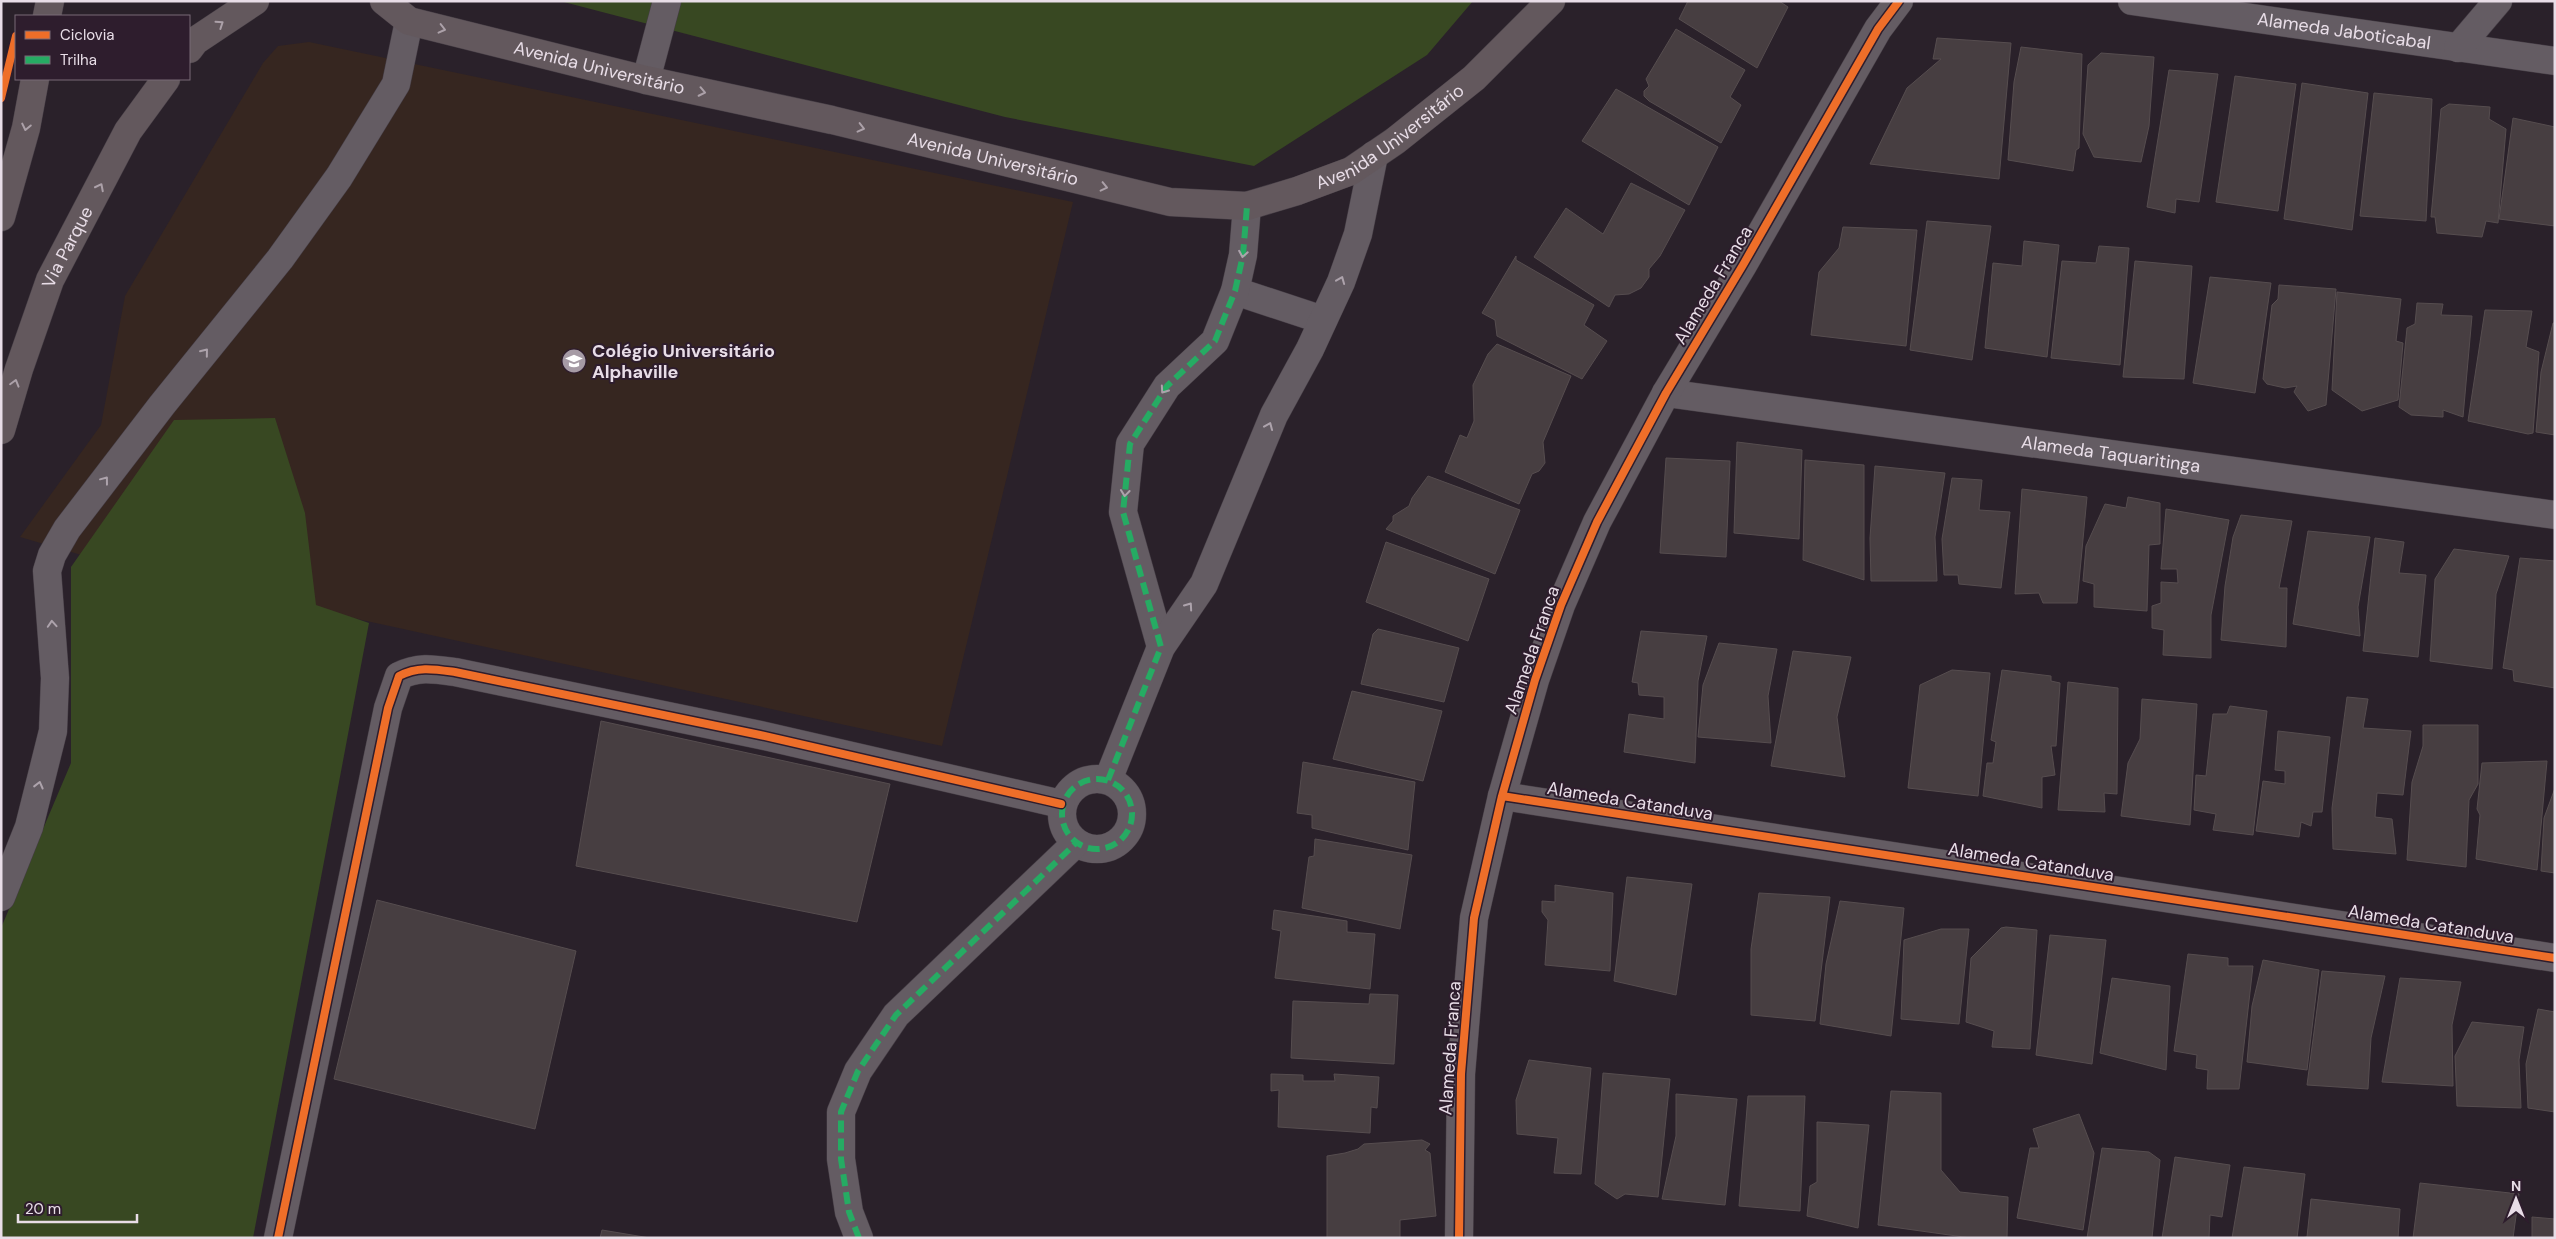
<svg xmlns="http://www.w3.org/2000/svg" width="2556" height="1239" font-family="'DM Sans',sans-serif">
  <style>
    .education { fill: #362620 }
    .green { fill: #384822 }
    .building { fill: #473e41; stroke: #564d4f }
    .lines { fill: none; stroke-linecap: round; stroke-linejoin: round }
    .minor-casing { stroke: #453d45; stroke-width: 29 }
    .major-casing { stroke: #453d45; stroke-width: 29 }
    .minor { stroke: #645c63; stroke-width: 28 }
    .major { stroke: #63585d; stroke-width: 28 }
    .quiet { stroke: #26ab63; stroke-width: 6; stroke-dasharray: 12 6; stroke-linecap: butt }
    .cycleway-casing { stroke: #2e1d2d; stroke-width: 11 }
    .cycleway { stroke: #ee6e29; stroke-width: 8 }
    .oneway { stroke: #aca1a9 }
    .oneway2 { stroke: #ada3ac }
    .labels { text-anchor: middle; stroke-width: 4; stroke-linejoin: round; paint-order: stroke }
    .street-label { font-size: 18px; fill: #e8dde7; stroke: #2e1d2d }
    .poi-label { font-size: 18px; font-weight: bold; fill: #e8dde7; stroke: #2e1d2d; text-anchor: start }
  </style>
  <rect width="100%" height="100%" fill="#2a212a"/>
  <path class="education" d="M 309,42 L 1073,202 L 942,746 L 136,571 L 20,537 L 101,425 L 125,296 L 263,63 L 278,46 Z"/>
  <path class="green" d="M 560,1 L 1473,1 L 1427,55 L 1254,166 L 1005,117 Z
    M 275,418 L 305,513 L 316,605 L 369,623 L 253,1238 L 1,1238 L 1,928 L 71,763 L 71,567 L 174,420 Z"/>
  <path class="building" d="M 1688,1 L 1779,1 L 1788,7 L 1757,68 L 1679,19 Z
    M 1676,29 L 1745,70 L 1730,97 L 1741,105 L 1721,143 L 1649,101 L 1644,96 L 1644,91 L 1649,86 L 1646,79 Z
    M 1937,38 L 2011,43 L 1999,179 L 1870,164 L 1907,88 L 1941,59 L 1933,59 Z
    M 2021,47 L 2082,54 L 2079,148 L 2076,150 L 2073,171 L 2008,160 L 2014,82 Z
    M 2101,53 L 2154,57 L 2149,126 L 2141,162 L 2094,157 L 2083,134 L 2088,65 Z
    M 2169,70 L 2218,74 L 2199,202 L 2176,199 L 2175,213 L 2147,207 Z
    M 2235,76 L 2296,84 L 2278,211 L 2216,202 Z
    M 2302,83 L 2368,93 L 2352,230 L 2284,219 Z
    M 1616,89 L 1718,147 L 1689,205 L 1582,141 Z
    M 2374,93 L 2432,99 L 2426,221 L 2360,216 Z
    M 2449,104 L 2490,107 L 2489,119 L 2506,129 L 2498,223 L 2486,221 L 2482,237 L 2437,233 L 2435,217 L 2431,217 L 2441,109 Z
    M 2513,118 L 2555,127 L 2555,226 L 2499,219 Z
    M 1631,183 L 1685,210 L 1660,256 L 1649,269 L 1649,277 L 1641,288 L 1629,294 L 1615,295 L 1609,307 L 1534,257 L 1566,208 L 1603,234 Z
    M 1927,221 L 1991,226 L 1972,360 L 1910,350 Z
    M 1843,227 L 1917,230 L 1906,346 L 1811,335 L 1819,272 L 1839,248 Z
    M 2024,241 L 2059,245 L 2047,357 L 1985,348 L 1993,263 L 2022,266 Z
    M 2099,246 L 2129,248 L 2120,365 L 2051,358 L 2062,261 L 2096,263 Z
    M 1516,256 L 1516,260 L 1594,305 L 1584,325 L 1607,341 L 1582,379 L 1497,336 L 1495,320 L 1482,313 Z
    M 2135,261 L 2192,266 L 2184,379 L 2123,377 Z
    M 2210,277 L 2271,283 L 2255,393 L 2193,383 Z
    M 2279,285 L 2336,289 L 2326,405 L 2308,411 L 2294,392 L 2297,386 L 2285,388 L 2267,384 L 2263,379 L 2272,305 L 2278,299 Z
    M 2337,292 L 2401,299 L 2396,341 L 2403,343 L 2398,400 L 2362,411 L 2332,390 Z
    M 2417,303 L 2443,304 L 2441,315 L 2472,316 L 2463,417 L 2443,410 L 2443,417 L 2411,415 L 2399,407 L 2407,328 L 2415,324 Z
    M 2485,310 L 2532,311 L 2526,347 L 2539,352 L 2533,433 L 2528,434 L 2468,421 Z
    M 2553,323 L 2555,323 L 2555,435 L 2536,432 L 2541,372 Z
    M 1497,344 L 1571,376 L 1543,442 L 1545,463 L 1539,471 L 1532,474 L 1519,504 L 1445,472 L 1460,435 L 1467,438 L 1474,421 L 1473,385 L 1488,354 Z
    M 1737,442 L 1802,450 L 1799,539 L 1734,533 Z
    M 1666,458 L 1730,461 L 1726,557 L 1660,553 Z
    M 1805,460 L 1864,465 L 1864,580 L 1803,560 Z
    M 1875,466 L 1945,473 L 1935,537 L 1937,581 L 1871,581 L 1870,538 Z
    M 1428,476 L 1520,510 L 1495,574 L 1386,529 L 1393,521 L 1393,516 L 1409,506 L 1412,498 Z
    M 1952,478 L 1982,480 L 1979,510 L 2010,512 L 2001,588 L 1959,584 L 1958,575 L 1944,575 L 1942,539 Z
    M 2022,489 L 2087,497 L 2077,603 L 2043,603 L 2039,593 L 2015,594 Z
    M 2128,497 L 2160,503 L 2160,544 L 2149,545 L 2147,611 L 2094,607 L 2094,584 L 2083,581 L 2086,546 L 2105,504 L 2126,508 Z
    M 2166,509 L 2229,520 L 2211,615 L 2211,658 L 2163,655 L 2164,630 L 2152,628 L 2152,606 L 2161,603 L 2161,582 L 2178,583 L 2177,569 L 2161,569 Z
    M 2241,515 L 2292,521 L 2279,588 L 2287,588 L 2286,647 L 2221,640 L 2225,586 L 2233,537 Z
    M 2308,531 L 2370,537 L 2358,607 L 2360,636 L 2293,624 Z
    M 2375,538 L 2404,542 L 2399,573 L 2426,575 L 2418,657 L 2363,651 Z
    M 1386,542 L 1489,579 L 1468,641 L 1366,602 Z
    M 2454,549 L 2509,556 L 2496,594 L 2492,669 L 2430,661 L 2435,579 Z
    M 2520,558 L 2555,561 L 2555,688 L 2514,681 L 2513,670 L 2503,668 Z
    M 1378,629 L 1459,648 L 1444,702 L 1361,684 L 1373,634 Z
    M 1641,631 L 1707,636 L 1698,681 L 1695,763 L 1624,752 L 1629,714 L 1664,719 L 1664,697 L 1639,695 L 1638,683 L 1632,682 Z
    M 1719,643 L 1777,649 L 1768,696 L 1771,743 L 1698,737 L 1703,685 Z
    M 1793,651 L 1851,657 L 1837,717 L 1845,777 L 1771,766 Z
    M 1952,670 L 1990,673 L 1978,796 L 1908,788 L 1920,685 Z
    M 2002,670 L 2051,676 L 2051,681 L 2060,683 L 2056,746 L 2051,746 L 2055,775 L 2042,777 L 2042,808 L 1983,796 L 1987,763 L 1993,763 L 1996,742 L 1991,740 Z
    M 2068,682 L 2118,688 L 2117,794 L 2104,793 L 2105,812 L 2058,810 Z
    M 1352,691 L 1442,711 L 1423,781 L 1333,759 Z
    M 2347,697 L 2368,699 L 2363,728 L 2411,731 L 2403,795 L 2377,793 L 2375,817 L 2392,819 L 2396,854 L 2333,849 L 2332,808 Z
    M 2142,699 L 2197,704 L 2190,825 L 2121,816 L 2128,763 L 2140,739 Z
    M 2230,706 L 2267,711 L 2253,835 L 2213,830 L 2216,814 L 2194,810 L 2196,775 L 2206,776 L 2213,714 L 2227,714 Z
    M 601,721 L 890,784 L 857,922 L 576,866 Z
    M 2423,725 L 2478,725 L 2478,784 L 2469,800 L 2466,867 L 2407,860 L 2412,782 L 2423,746 Z
    M 2278,731 L 2330,737 L 2322,812 L 2313,812 L 2311,826 L 2301,822 L 2299,837 L 2256,831 L 2263,781 L 2285,784 L 2285,771 L 2275,770 Z
    M 2547,761 L 2537,870 L 2476,859 L 2480,815 L 2477,809 L 2482,763 Z
    M 1303,762 L 1415,782 L 1408,850 L 1312,828 L 1312,815 L 1297,813 Z
    M 2555,788 L 2555,873 L 2541,871 L 2544,818 Z
    M 1315,839 L 1412,855 L 1400,929 L 1302,908 L 1309,857 L 1314,856 Z
    M 1627,877 L 1692,884 L 1676,995 L 1614,981 Z
    M 1555,885 L 1613,893 L 1610,971 L 1545,965 L 1548,920 L 1542,912 L 1542,901 L 1555,902 Z
    M 1759,893 L 1830,897 L 1815,1021 L 1751,1015 L 1751,949 Z
    M 377,900 L 576,951 L 535,1129 L 334,1079 Z
    M 1840,901 L 1904,908 L 1891,1036 L 1820,1024 L 1826,964 Z
    M 1274,910 L 1347,921 L 1347,932 L 1375,934 L 1370,989 L 1275,978 L 1281,931 L 1272,929 Z
    M 2006,927 L 2037,930 L 2030,1049 L 1992,1047 L 1994,1031 L 1966,1022 L 1971,958 L 2001,928 Z
    M 1941,929 L 1969,929 L 1959,1024 L 1901,1019 L 1904,940 Z
    M 2050,935 L 2106,940 L 2092,1064 L 2036,1055 Z
    M 2188,954 L 2228,958 L 2228,966 L 2253,966 L 2239,1089 L 2207,1089 L 2208,1070 L 2196,1068 L 2197,1055 L 2174,1051 Z
    M 2263,960 L 2319,970 L 2307,1070 L 2247,1062 L 2252,1006 Z
    M 2322,971 L 2385,976 L 2371,1038 L 2368,1089 L 2307,1085 Z
    M 2112,978 L 2170,986 L 2166,1070 L 2100,1053 Z
    M 2400,978 L 2461,982 L 2452,1025 L 2453,1086 L 2382,1082 Z
    M 1370,994 L 1398,995 L 1394,1064 L 1291,1058 L 1293,1001 L 1369,1004 Z
    M 2538,1009 L 2555,1012 L 2555,1112 L 2528,1108 L 2526,1064 Z
    M 2472,1022 L 2524,1027 L 2519,1060 L 2521,1108 L 2457,1106 L 2455,1056 Z
    M 1529,1060 L 1591,1068 L 1581,1174 L 1554,1173 L 1558,1138 L 1517,1134 L 1516,1100 Z
    M 1603,1073 L 1670,1079 L 1658,1197 L 1625,1194 L 1617,1199 L 1595,1184 Z
    M 1271,1074 L 1303,1075 L 1303,1081 L 1335,1081 L 1334,1074 L 1379,1077 L 1377,1108 L 1371,1107 L 1370,1133 L 1278,1127 L 1279,1090 L 1271,1091 Z
    M 1891,1091 L 1941,1093 L 1941,1170 L 1960,1192 L 2008,1197 L 2007,1238 L 1971,1238 L 1878,1225 Z
    M 1676,1094 L 1737,1099 L 1725,1205 L 1662,1199 L 1676,1136 Z
    M 1748,1096 L 1805,1096 L 1800,1211 L 1739,1206 Z
    M 2079,1114 L 2094,1153 L 2083,1230 L 2017,1218 L 2030,1148 L 2039,1148 L 2033,1129 Z
    M 1817,1122 L 1869,1125 L 1858,1228 L 1807,1216 L 1810,1186 L 1817,1182 Z
    M 1422,1140 L 1430,1144 L 1425,1150 L 1430,1153 L 1436,1216 L 1400,1220 L 1400,1238 L 1327,1238 L 1327,1156 L 1345,1153 L 1358,1149 L 1364,1144 Z
    M 2102,1148 L 2149,1152 L 2160,1160 L 2152,1238 L 2087,1238 Z
    M 2175,1157 L 2230,1165 L 2222,1217 L 2210,1215 L 2209,1238 L 2162,1238 Z
    M 2244,1167 L 2305,1174 L 2297,1238 L 2232,1238 Z
    M 2420,1183 L 2519,1194 L 2513,1238 L 2413,1238 Z
    M 2311,1199 L 2400,1209 L 2398,1238 L 2300,1238 L 2307,1237 Z
    M 2532,1217 L 2555,1219 L 2555,1238 L 2532,1238 Z
    M 602,1230 L 650,1238 L 600,1238 Z"/>
  <g class="lines">
    <defs>
      <g id="minor">
        <path id="s1" d="M 2132,1 L 2555,61"/>
        <path d="M 2458,48 L 2498,1"/>
        <path d="M 646,80 L 667,1"/>
        <path d="M 1235,291 L 1323,320"/>
        <path id="s2" d="M 1666,393 L 2555,515"/>
        <path d="M 1161,647 L 1123,512 L 1130,444 L 1167,386 L 1215,341 L 1235,291 L 1243,255 L 1247,206"/>
        <circle cx="1097" cy="814" r="35"/>
        <path d="M 1108,780 L 1161,647 L 1204,584 L 1274,415 L 1310,349 L 1341,282 L 1358,234 L 1374,155"/>
        <path d="M 1502,796 L 2555,958"/>
        <path d="M 1,897 L 29,827 L 53,731 L 55,678 L 47,571 L 52,555 L 67,529 L 162,405 L 280,259 L 339,177 L 396,84 L 409,21"/>
        <path d="M 278,1238 L 388,708 L 399,676 C 418,666 434,669 455,672 L 760,735 L 1061,804"/>
        <path d="M 859,1238 L 849,1212 L 841,1159 L 841,1112 L 858,1071 L 896,1015 L 1076,843"/>
        <path d="M 1459,1238 L 1461,1074 L 1474,918 L 1502,796 L 1535,680 L 1561,605 L 1597,522 L 1666,393 L 1743,265 L 1878,29 L 1899,1"/>
      </g>
      <g id="major">
        <path id="s3" d="M 384,1 L 409,21 L 646,80 L 832,120 L 1170,202 L 1247,206 L 1297,191 L 1351,171 L 1395,141 L 1474,78 L 1551,1"/>
        <path d="M 47,16 L 50,1"/>
        <path d="M 189,49 L 195,41 L 255,1"/>
        <path d="M 1,217 L 26,128 L 35,79"/>
        <path id="s4" d="M 1,430 L 19,369 L 50,280 L 128,131 L 166,79"/>
      </g>
    </defs>
    <use href="#minor" class="minor-casing"/>
    <use href="#major" class="major-casing"/>
    <use href="#minor" class="minor"/>
    <use href="#major" class="major"/>
    <path class="quiet" d="M1062 814a35 35 0 1 1 70 0a35 35 0 1 1-70 0Z
      M 1108,780 L 1161,647 L 1123,512 L 1130,444 L 1167,386 L 1215,341 L 1235,291 L 1243,255 L 1247,206
      M 859,1238 L 849,1212 L 841,1159 L 841,1112 L 858,1071 L 896,1015 L 1076,843"/>
    <defs>
      <path id="cycleway" d="M 1,98 L 16,36
        M 1502,796 L 2555,958
        M 278,1238 L 388,708 L 399,676 C 418,666 434,669 455,672 L 760,735 L 1061,804
        M 1459,1238 L 1461,1074 L 1474,918 L 1502,796 L 1535,680 L 1561,605 L 1597,522 L 1666,393 L 1743,265 L 1878,29 L 1899,1"/>
    </defs>
    <use href="#cycleway" class="cycleway-casing"/>
    <use href="#cycleway" class="cycleway"/>
  </g>
  <defs><path id="oneway-chevron" d="M-2-3.5L2.5 0L-2 3.5" fill="none" stroke-width="1.6" stroke-linecap="round" stroke-linejoin="round" transform="scale(1.25)"/></defs>
  <g class="oneway">
    <use href="#oneway-chevron" transform="translate(220 24) rotate(-34)"/>
    <use href="#oneway-chevron" transform="translate(442 29) rotate(14)"/>
    <use href="#oneway-chevron" transform="translate(702 92) rotate(12)"/>
    <use href="#oneway-chevron" transform="translate(26 127) rotate(102)"/>
    <use href="#oneway-chevron" transform="translate(861 128) rotate(14)"/>
    <use href="#oneway-chevron" transform="translate(100 187) rotate(-63)"/>
    <use href="#oneway-chevron" transform="translate(1104 187) rotate(13)"/>
    <use href="#oneway-chevron" transform="translate(15 383) rotate(-74)"/>
  </g>
  <g class="oneway2">
    <use href="#oneway-chevron" transform="translate(1243 254) rotate(100)"/>
    <use href="#oneway-chevron" transform="translate(1341 280) rotate(-68)"/>
    <use href="#oneway-chevron" transform="translate(205 352) rotate(-51)"/>
    <use href="#oneway-chevron" transform="translate(1164 390) rotate(125)"/>
    <use href="#oneway-chevron" transform="translate(1269 426) rotate(-67)"/>
    <use href="#oneway-chevron" transform="translate(105 480) rotate(-53)"/>
    <use href="#oneway-chevron" transform="translate(1125 493) rotate(96)"/>
    <use href="#oneway-chevron" transform="translate(1189 606) rotate(-55)"/>
    <use href="#oneway-chevron" transform="translate(52 624) rotate(-94)"/>
    <use href="#oneway-chevron" transform="translate(39 785) rotate(-76)"/>
  </g>
  <defs>
    <symbol id="school-disc" viewBox="-11 -11 22 22"><circle r="9.5" fill="#a69ba5" stroke="#2e1d2d"/><path d="M0-5L7-2L0 1L-7-2ZM-4 1L0 2.5L4 1V4Q0 6-4 4Z" fill="#fff"/></symbol>
  </defs>
  <g fill-rule="evenodd">
    <use href="#school-disc" x="560" y="347" width="28" height="28"/>
  </g>
  <g class="labels">
    <g class="street-label">
      <text dy="6" stroke="none"><textPath href="#s1" startOffset="214">Alameda Jaboticabal</textPath></text>
      <text dy="6" stroke="none"><textPath href="#s3" startOffset="228">Avenida Universitário</textPath></text>
      <text dy="6" stroke="none"><textPath href="#s3" startOffset="1052">Avenida Universitário</textPath></text>
      <text dy="6" stroke="none"><textPath href="#s3" startOffset="632">Avenida Universitário</textPath></text>
      <text dy="6" stroke="none"><textPath href="#s4" startOffset="195">Via Parque</textPath></text>
      <text transform="translate(1713 285) rotate(-59)" y="6">Alameda Franca</text>
      <text dy="6" stroke="none"><textPath href="#s2" startOffset="449">Alameda Taquaritinga</textPath></text>
      <text transform="translate(1532 650) rotate(-71)" y="6">Alameda Franca</text>
      <text transform="translate(1630 801) rotate(9)" y="6">Alameda Catanduva</text>
      <text transform="translate(2031 862) rotate(9)" y="6">Alameda Catanduva</text>
      <text transform="translate(2431 924) rotate(9)" y="6">Alameda Catanduva</text>
      <text transform="translate(1450 1048) rotate(-86)" y="6">Alameda Franca</text>
    </g>
    <g class="poi-label">
      <text x="592" y="357">Colégio Universitário<tspan x="592" dy="21">Alphaville</tspan></text>
    </g>
  </g>
  <rect width="2556" height="1239" fill="none" stroke="#e8dde7" stroke-width="5"/>
  <rect x="15" y="15" width="175" height="65" fill="#2e1d2d" stroke="#786a77"/>
  <rect x="25" y="31" width="25" height="8" fill="#ee6e29" stroke="#786a77"/>
  <text x="60" y="40" font-size="15" fill="#e8dde7">Ciclovia</text>
  <rect x="25" y="56" width="25" height="8" fill="#26ab63" stroke="#786a77"/>
  <text x="60" y="65" font-size="15" fill="#e8dde7">Trilha</text>
  <g transform="translate(2516 1199)" stroke="#2e1d2d" stroke-width="4" paint-order="stroke">
  <path d="M0-4L9 19L0 12L-9 19Z" fill="#e8dde7"/>
  <text y="-8" font-size="14" font-weight="bold" text-anchor="middle" fill="#e8dde7">N</text>
  </g>
  <path d="M18 1214v8h119v-8" fill="none" stroke="#e8dde7" stroke-width="2.5"/>
  <text x="25" y="1214" font-size="15" fill="#e8dde7" stroke="#2e1d2d" stroke-width="4" paint-order="stroke">20 m</text>
</svg>
